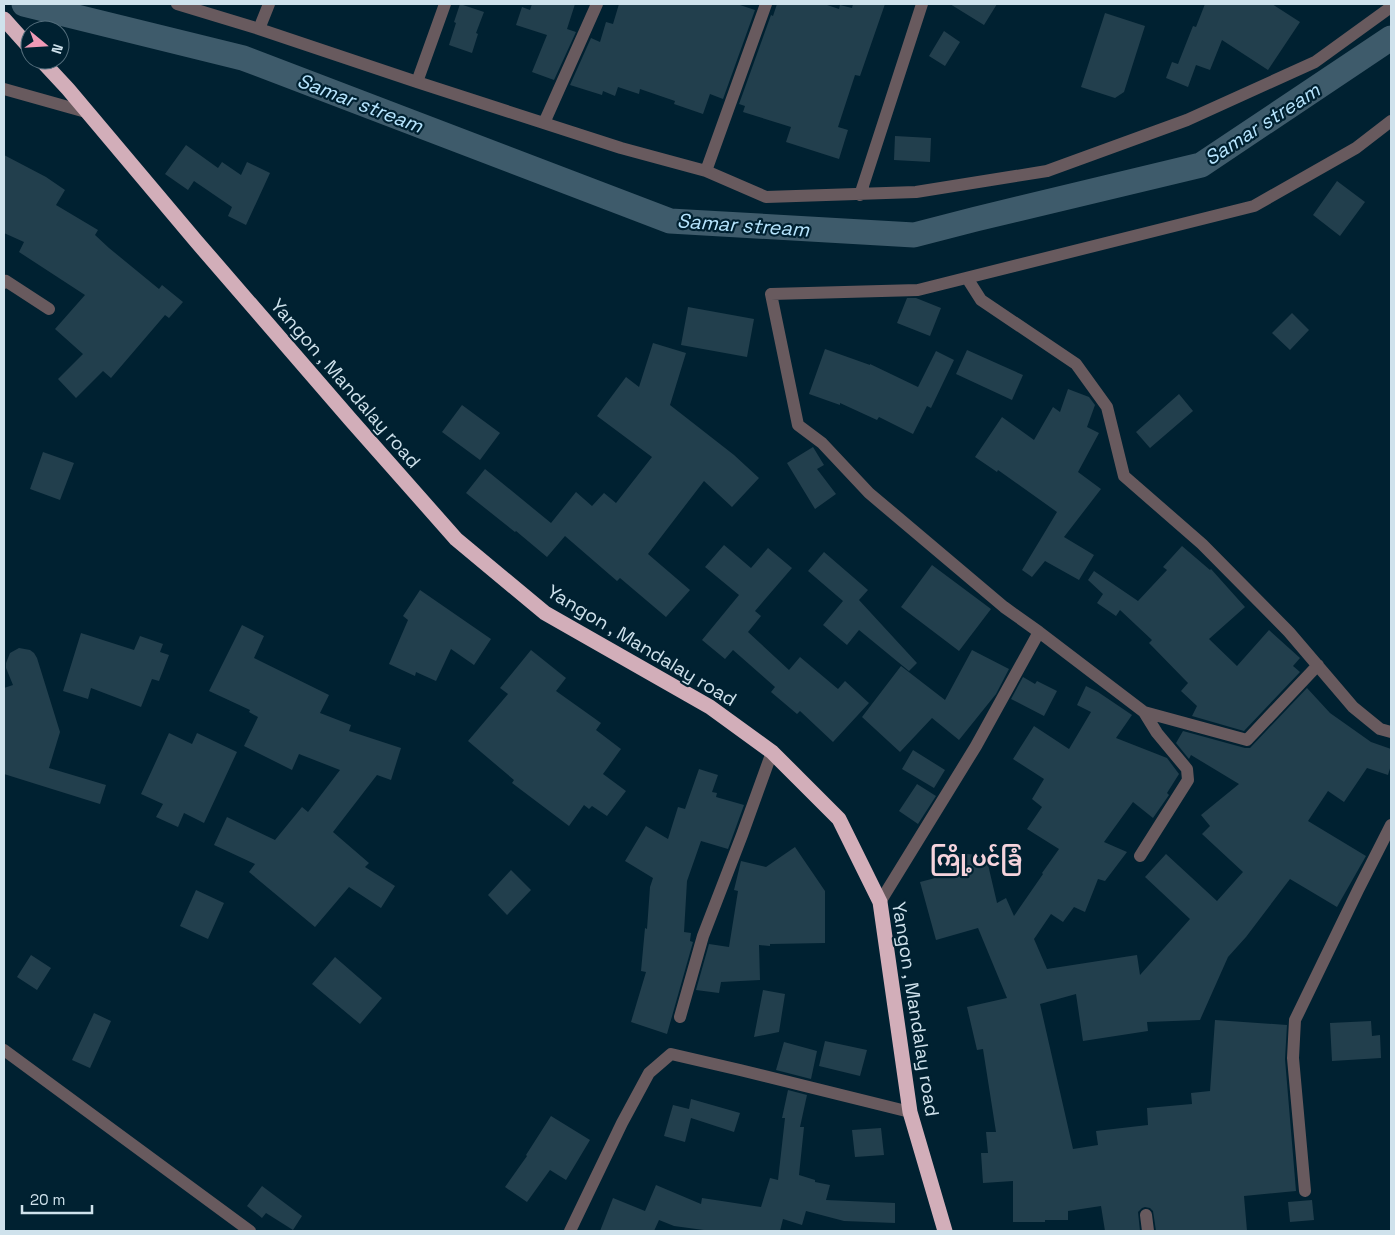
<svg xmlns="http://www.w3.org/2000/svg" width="1395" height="1235" font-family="'Space Grotesk','Noto Sans Myanmar',sans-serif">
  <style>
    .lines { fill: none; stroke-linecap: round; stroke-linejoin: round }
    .canal { stroke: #3e5b6b; stroke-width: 25 }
    .building { fill: #223f4d }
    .minor { stroke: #685a5e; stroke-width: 12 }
    .highway { stroke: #d2aeb9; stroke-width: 15 }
    .labels { text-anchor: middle; stroke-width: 4.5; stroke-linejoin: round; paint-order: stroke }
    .street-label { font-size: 19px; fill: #cfe2ec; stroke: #002131 }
    .water-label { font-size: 20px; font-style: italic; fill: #b7e5fe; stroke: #002131 }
    .quarter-label { font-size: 21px; font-weight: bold; fill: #f6d4dd; stroke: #002131 }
  </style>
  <rect width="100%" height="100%" fill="#002131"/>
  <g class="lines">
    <path class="canal" d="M 24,4 L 243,58 L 670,221 L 914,235 L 976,219 L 1201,165 L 1391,38"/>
  </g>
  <path class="building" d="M 460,4 L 484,12 L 476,33 L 478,34 L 472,53 L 449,45 L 456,23 L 454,22 Z
    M 532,4 L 575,4 L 567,29 L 576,32 L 554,80 L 532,72 L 547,35 L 516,25 L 522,7 L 530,10 Z
    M 619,4 L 737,4 L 755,10 L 723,99 L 710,94 L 703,114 L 674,104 L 675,101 L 640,89 L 639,94 L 618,87 L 615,96 L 603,91 L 602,95 L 570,85 L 591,38 L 600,42 L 606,22 L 613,24 Z
    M 777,4 L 824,4 L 839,9 L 840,5 L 852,8 L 853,4 L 885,4 L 860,76 L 855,75 L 838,127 L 848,130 L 839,159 L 786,142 L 791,127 L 743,112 L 745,106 L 739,104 L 771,15 L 773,16 Z
    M 950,4 L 997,4 L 984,25 Z
    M 1205,4 L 1272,4 L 1300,22 L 1268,70 L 1222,40 L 1210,70 L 1196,65 L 1188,87 L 1166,78 L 1172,62 L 1178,64 L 1193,26 L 1196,27 Z
    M 1105,13 L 1145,26 L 1124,92 L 1115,98 L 1081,87 Z
    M 944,31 L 960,42 L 945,66 L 929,56 Z
    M 895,136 L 931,138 L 930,162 L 894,160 Z
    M 186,145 L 218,168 L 222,162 L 241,175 L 247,162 L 270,173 L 246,225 L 228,216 L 232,207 L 194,181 L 188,190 L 165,174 Z
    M 4,155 L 46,177 L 65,190 L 56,205 L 98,230 L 95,235 L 109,248 L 159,289 L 162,285 L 183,302 L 169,318 L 165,315 L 111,378 L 103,371 L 76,398 L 58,379 L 83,354 L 55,329 L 85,295 L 19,252 L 24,242 L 4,233 Z
    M 1337,181 L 1365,202 L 1340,236 L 1313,215 Z
    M 907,298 L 916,298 L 941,308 L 930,336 L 897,323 Z
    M 688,307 L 754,319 L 747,357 L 681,345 Z
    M 1292,313 L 1309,330 L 1290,350 L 1272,333 Z
    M 653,343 L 686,353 L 670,405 L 734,455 L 759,478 L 732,507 L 704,481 L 648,554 L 690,590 L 666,617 L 620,578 L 617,581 L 565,536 L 547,557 L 516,531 L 515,532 L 466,493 L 485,469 L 551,523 L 576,492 L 592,506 L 604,493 L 616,503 L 652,457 L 597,416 L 626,377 L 639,387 Z
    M 825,349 L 870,365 L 870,364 L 918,387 L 936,351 L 954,360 L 931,408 L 927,406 L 913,434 L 879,417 L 877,420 L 840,403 L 840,405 L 809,394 Z
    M 967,350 L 1023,375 L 1012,400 L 956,374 Z
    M 1068,389 L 1089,397 L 1095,405 L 1087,427 L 1099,433 L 1078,472 L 1101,489 L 1064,537 L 1094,555 L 1079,580 L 1045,561 L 1032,577 L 1022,570 L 1057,512 L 998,470 L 997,472 L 975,457 L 1002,417 L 1034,440 L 1053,407 L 1060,412 Z
    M 1179,394 L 1193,411 L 1150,448 L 1136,432 Z
    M 462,405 L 500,433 L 480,460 L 442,432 Z
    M 813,447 L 824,465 L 817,469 L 836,494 L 815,509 L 787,463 Z
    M 43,452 L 74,463 L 60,500 L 30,489 Z
    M 724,545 L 751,568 L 768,548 L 792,568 L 755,611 L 761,616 L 748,632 L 789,670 L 800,657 L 838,689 L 845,681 L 869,703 L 833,742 L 800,711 L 797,714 L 771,692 L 775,687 L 733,650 L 725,659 L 702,640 L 739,595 L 705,567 Z
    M 1182,546 L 1210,570 L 1211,569 L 1245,607 L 1209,639 L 1237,666 L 1269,630 L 1300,658 L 1293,666 L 1300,672 L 1244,731 L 1192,716 L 1197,706 L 1181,691 L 1188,683 L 1149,643 L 1152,640 L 1120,610 L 1116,616 L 1097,603 L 1103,594 L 1088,580 L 1094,571 L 1138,601 L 1167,570 L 1163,567 Z
    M 824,552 L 868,590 L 859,600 L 917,663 L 909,671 L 859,630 L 847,645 L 823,625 L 843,601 L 808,571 Z
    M 932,565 L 991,609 L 959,651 L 901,607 Z
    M 420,590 L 491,639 L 474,665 L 451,649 L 436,681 L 416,672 L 415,676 L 389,664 L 408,620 L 403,616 Z
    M 242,625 L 264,636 L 254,658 L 329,695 L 320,713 L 351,725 L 349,731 L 401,748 L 391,780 L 377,775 L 333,832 L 369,863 L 365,867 L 395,886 L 381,908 L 349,887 L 315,927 L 249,872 L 255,864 L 214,845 L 227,817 L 275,840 L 302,807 L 308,812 L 340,770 L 299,754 L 292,770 L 244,746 L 258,717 L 249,712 L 250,710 L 209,691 Z
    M 81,633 L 134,650 L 140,636 L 163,644 L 160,652 L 169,655 L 159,681 L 152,679 L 141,707 L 91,688 L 88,699 L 63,691 Z
    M 19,648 L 30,650 L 34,653 L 37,658 L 60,732 L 49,768 L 106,785 L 100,804 L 4,774 L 4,688 L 13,685 L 6,668 L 6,663 L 10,653 Z
    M 531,650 L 566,678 L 556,691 L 601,723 L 596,730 L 621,749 L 603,774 L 626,791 L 607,816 L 592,806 L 589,809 L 584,805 L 569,826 L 512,783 L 514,780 L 468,741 L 508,694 L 500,688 Z
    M 972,650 L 1009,669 L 996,694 L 959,740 L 932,718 L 900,752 L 862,717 L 901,666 L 945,700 Z
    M 1023,677 L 1035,684 L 1037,681 L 1057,691 L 1044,716 L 1011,699 Z
    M 1086,686 L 1098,692 L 1132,715 L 1116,738 L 1167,758 L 1179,774 L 1167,793 L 1169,795 L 1153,818 L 1133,802 L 1104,842 L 1127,852 L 1105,881 L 1098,879 L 1085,912 L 1074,907 L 1063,922 L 1051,914 L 1034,939 L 1047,969 L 1137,955 L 1140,975 L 1190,919 L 1145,877 L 1166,854 L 1217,901 L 1243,872 L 1202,834 L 1210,826 L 1201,815 L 1239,784 L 1191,755 L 1189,759 L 1176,743 L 1183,731 L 1245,748 L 1250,748 L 1307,688 L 1330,713 L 1371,742 L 1391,749 L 1391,765 L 1388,775 L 1367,768 L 1344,802 L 1328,791 L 1308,821 L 1366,856 L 1337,907 L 1290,879 L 1246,937 L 1228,957 L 1200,1020 L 1147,1022 L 1148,1031 L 1083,1041 L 1076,994 L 1040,1004 L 1073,1149 L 1098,1145 L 1096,1131 L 1148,1125 L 1147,1108 L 1192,1104 L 1191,1093 L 1210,1091 L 1215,1020 L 1287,1025 L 1285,1059 L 1296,1191 L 1244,1196 L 1247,1231 L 1156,1231 L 1153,1211 L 1150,1208 L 1145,1207 L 1142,1208 L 1138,1212 L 1140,1231 L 1105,1231 L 1101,1206 L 1068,1211 L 1068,1220 L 1045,1220 L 1045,1222 L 1013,1222 L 1013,1181 L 983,1183 L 981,1153 L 988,1153 L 986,1132 L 996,1132 L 983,1049 L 977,1050 L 967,1007 L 1007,998 L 978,928 L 936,940 L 920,882 L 954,873 L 948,852 L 986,856 L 997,903 L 1006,898 L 1014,916 L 1043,874 L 1042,873 L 1059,849 L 1027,829 L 1042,807 L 1032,799 L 1044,779 L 1013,759 L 1034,726 L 1069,749 L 1091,712 L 1077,705 Z
    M 169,733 L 192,744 L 197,733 L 237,752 L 204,823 L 184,813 L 178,827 L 156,817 L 163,804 L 141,794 Z
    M 913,750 L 945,770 L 934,788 L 902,769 Z
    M 699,769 L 718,775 L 712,792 L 717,793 L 716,797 L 744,805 L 728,849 L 701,841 L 687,881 L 684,932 L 691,933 L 690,941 L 693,942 L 667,1034 L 631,1022 L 646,972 L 641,971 L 645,928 L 647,929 L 650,887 L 653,878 L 625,861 L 646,826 L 668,839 L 678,807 L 685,809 Z
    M 917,784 L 936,796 L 918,824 L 899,811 Z
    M 795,847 L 825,891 L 825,943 L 770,944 L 770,946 L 759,945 L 760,980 L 721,982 L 719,993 L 696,990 L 709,944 L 729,947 L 738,891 L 734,890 L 741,861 L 766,867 Z
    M 511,870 L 531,890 L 507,915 L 488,895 Z
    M 196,890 L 224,903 L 208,939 L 180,926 Z
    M 31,955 L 51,968 L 37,990 L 17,977 Z
    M 335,957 L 382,998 L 360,1024 L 312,984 Z
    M 763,990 L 785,994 L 779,1032 L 754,1037 Z
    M 94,1013 L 111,1021 L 90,1068 L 72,1060 Z
    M 1371,1021 L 1372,1036 L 1380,1035 L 1381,1058 L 1332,1061 L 1330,1023 Z
    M 825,1041 L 867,1050 L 860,1076 L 819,1066 Z
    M 784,1042 L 817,1051 L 811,1079 L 776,1070 Z
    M 788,1090 L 807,1095 L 800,1127 L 804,1127 L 799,1175 L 815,1180 L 815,1182 L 830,1185 L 826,1200 L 895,1203 L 895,1223 L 844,1221 L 806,1211 L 802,1225 L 783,1219 L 780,1231 L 711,1231 L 674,1226 L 659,1220 L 654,1231 L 600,1231 L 613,1198 L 645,1211 L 656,1185 L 701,1204 L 702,1198 L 761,1207 L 770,1178 L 778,1180 L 785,1118 L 782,1118 Z
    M 691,1099 L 740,1113 L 734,1132 L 691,1118 L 685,1142 L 664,1136 L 673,1105 L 689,1109 Z
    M 551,1116 L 590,1140 L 566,1180 L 550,1170 L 527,1202 L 505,1187 L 527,1156 L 526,1155 Z
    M 881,1128 L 884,1155 L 855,1157 L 852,1130 Z
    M 262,1186 L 302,1216 L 293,1230 L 266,1213 L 262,1218 L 247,1206 Z
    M 1312,1200 L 1314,1220 L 1290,1222 L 1288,1202 Z"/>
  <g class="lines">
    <path class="minor" d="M 177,4 L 259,29 L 417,82 L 621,148 L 706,171 L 766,197 L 916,192 L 1047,171 L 1187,120 L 1315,62 L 1391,7
      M 259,29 L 269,4
      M 417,82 L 445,4
      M 4,89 L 86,112
      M 544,123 L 597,4
      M 706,171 L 766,4
      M 860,195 L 922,4
      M 967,278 L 981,300 L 1076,364 L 1107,407 L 1124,476 L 1202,544 L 1289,632 L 1353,707 L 1380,729 L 1391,732
      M 4,283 L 6,281 L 49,309
      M 1039,632 L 1144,712 L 1157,733 L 1187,769 L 1188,780 L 1140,856
      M 1144,712 L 1247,740 L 1318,665
      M 880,902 L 976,746 L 1039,632 L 1004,607 L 869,493 L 822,443 L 798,425 L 771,294 L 918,290 L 1254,206 L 1356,148 L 1391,121
      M 680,1017 L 703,936 L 742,835 L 772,752
      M 4,1050 L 250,1231
      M 1305,1191 L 1293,1058 L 1295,1020 L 1358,890 L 1391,825
      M 1146,1215 L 1148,1231
      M 570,1231 L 622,1123 L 649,1073 L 671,1054 L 740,1070 L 910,1112"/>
    <path class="highway" d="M 4,19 L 30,48
      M 41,60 L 68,89 L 196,241 L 350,419 L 456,539 L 545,613 L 710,707 L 772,752 L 839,819 L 880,902 L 910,1112 L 945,1231"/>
  </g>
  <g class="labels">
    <g class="street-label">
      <text transform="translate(346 383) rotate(49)" y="7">Yangon , Mandalay road</text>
      <text transform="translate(642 645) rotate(31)" y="7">Yangon , Mandalay road</text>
      <text transform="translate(916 1009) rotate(81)" y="7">Yangon , Mandalay road</text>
    </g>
    <g class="water-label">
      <text transform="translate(360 103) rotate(21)" y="7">Samar stream</text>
      <text transform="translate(1262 124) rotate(-33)" y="7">Samar stream</text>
      <text transform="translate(743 225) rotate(4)" y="7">Samar stream</text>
    </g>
    <g class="quarter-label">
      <text x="976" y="866">ကြို့ပင်ခြံ</text>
    </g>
  </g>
  <rect width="1395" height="1235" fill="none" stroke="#cfe2ec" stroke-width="10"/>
  <g transform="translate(45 45) rotate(108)"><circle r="24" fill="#002131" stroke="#536e7c"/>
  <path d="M0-4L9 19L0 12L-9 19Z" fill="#f09ab6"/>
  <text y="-8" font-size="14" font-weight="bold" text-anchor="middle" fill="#cfe2ec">N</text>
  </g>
  <path d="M22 1205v8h70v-8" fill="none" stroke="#cfe2ec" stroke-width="2.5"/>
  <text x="30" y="1205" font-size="15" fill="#cfe2ec" stroke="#002131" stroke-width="4" paint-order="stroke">20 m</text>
</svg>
